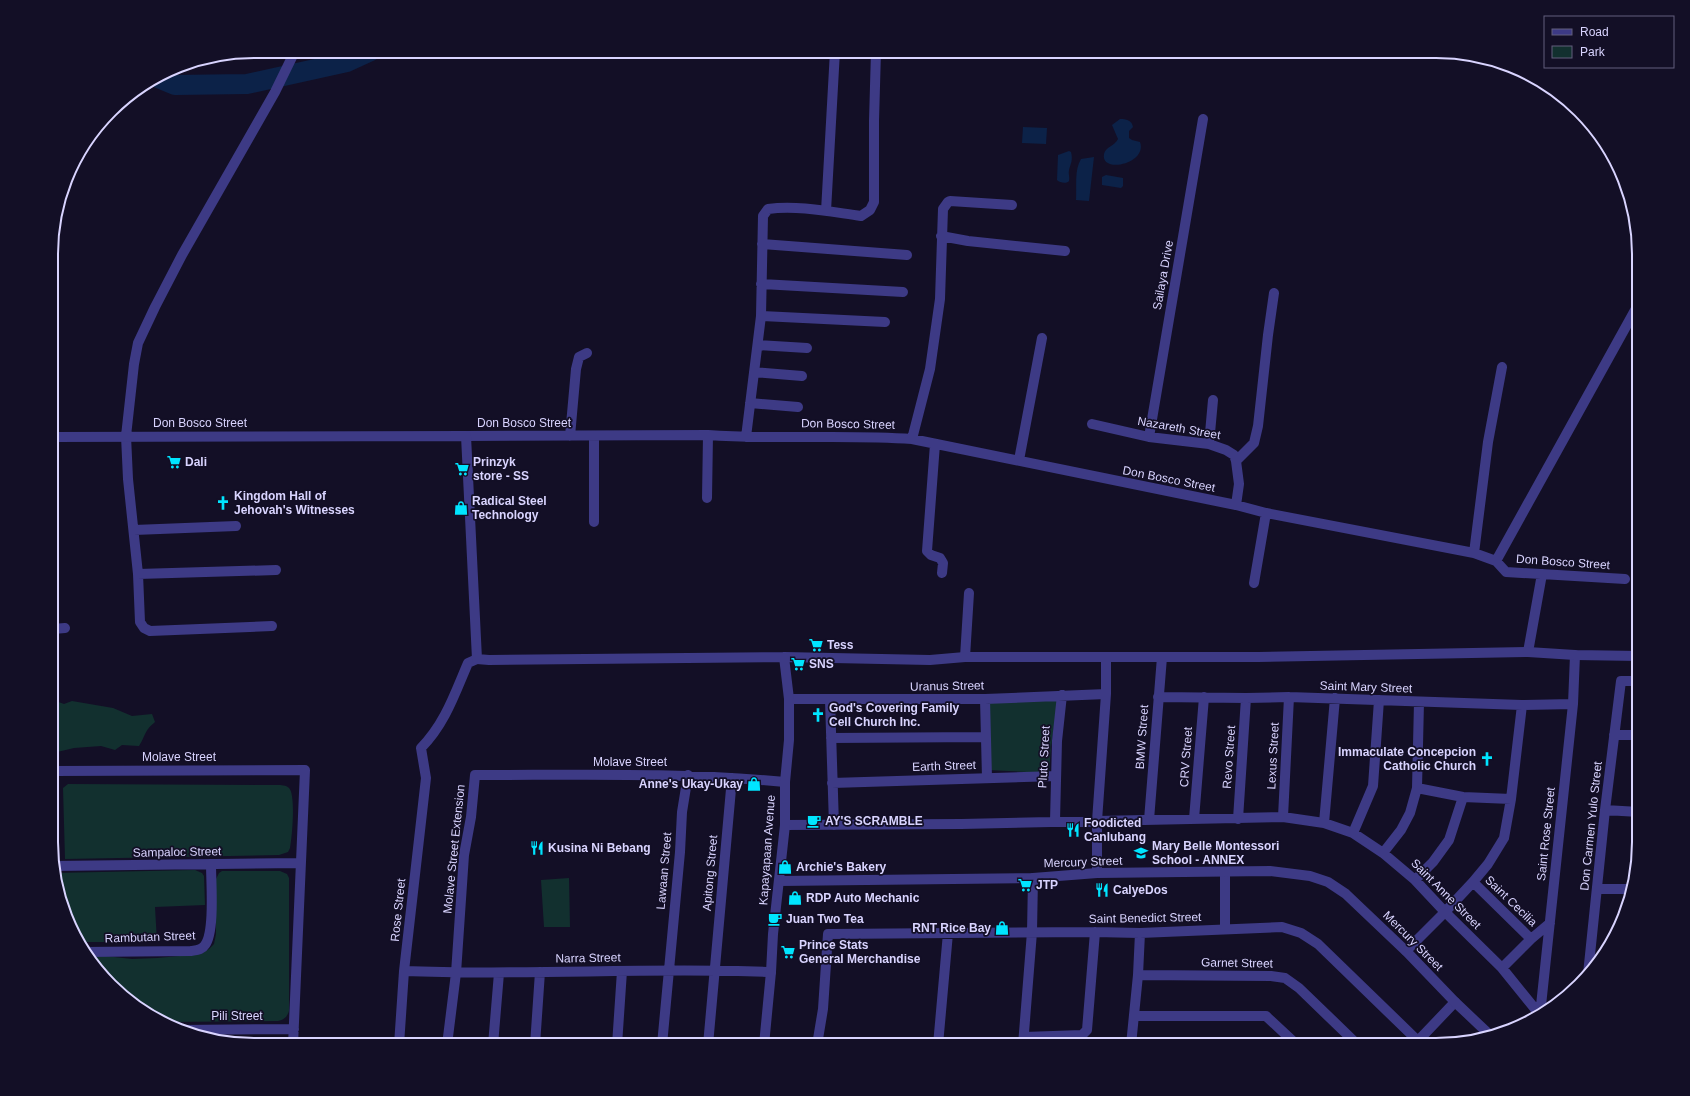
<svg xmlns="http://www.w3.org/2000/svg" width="1690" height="1096" font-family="Helvetica,sans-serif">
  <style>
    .green { fill: #12302f }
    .water { fill: #0c2248 }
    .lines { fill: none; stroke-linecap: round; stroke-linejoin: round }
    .river { stroke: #0c2248; stroke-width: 20 }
    .minor { stroke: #3d3a85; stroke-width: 10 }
    .tertiary { stroke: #3d3a85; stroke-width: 10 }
    .labels { text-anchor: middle; stroke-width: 3.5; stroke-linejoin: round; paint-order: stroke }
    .street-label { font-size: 12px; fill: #d9d4ff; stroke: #130f26 }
    .poi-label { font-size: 12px; font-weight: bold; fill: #d9d4ff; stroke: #130f26; text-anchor: start }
    .rim { fill: none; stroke: #d9d4ff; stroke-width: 2 }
  </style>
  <rect width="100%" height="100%" fill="#130f26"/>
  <path class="green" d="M 53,700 L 64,704 L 72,701 L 113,708 L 132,716 L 152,714 L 155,722 C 144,731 146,735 139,746 L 122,745 L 115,750 L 101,746 L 74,748 L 53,753 Z
    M 1058,700 L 1051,747 L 1049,773 L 988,770 L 989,701 Z
    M 68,784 L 277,785 C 281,785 286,785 289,788 C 296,795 292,838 290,848 L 288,852 L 279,855 L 65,859 L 63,788 Z
    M 53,786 L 55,795 L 56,859 L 53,859 Z
    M 195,870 L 202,873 L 204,876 L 205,905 L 155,907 L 157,942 L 78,942 L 54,873 Z
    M 222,871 L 280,871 L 287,874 L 289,878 L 289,1011 C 287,1017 284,1020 278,1021 L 164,1022 L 141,1011 L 102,976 L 88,957 L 105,956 L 132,959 L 157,958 L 201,954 L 209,949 L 214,944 L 216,934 L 216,879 L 219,873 Z
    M 569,878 L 570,927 L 544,927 L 541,880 Z
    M 245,1037 L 245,1044 L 214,1038 L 215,1038 Z"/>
  <path class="water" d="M 1120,119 C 1126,119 1132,120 1133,127 L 1129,131 L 1129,138 L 1132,140 L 1140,142 C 1148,164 1100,174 1104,154 C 1105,147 1115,146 1118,139 L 1112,125 Z
    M 1023,127 L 1047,128 L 1046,144 L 1022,143 Z
    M 1069,151 L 1071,152 C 1073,160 1071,163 1069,170 C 1068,174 1070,177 1069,181 C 1067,184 1060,183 1057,180 L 1058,155 Z
    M 1094,157 L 1089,201 L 1076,200 C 1077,187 1074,170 1081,159 Z
    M 1106,175 L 1123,178 L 1123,186 L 1121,188 L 1102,185 L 1102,177 Z"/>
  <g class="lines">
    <path class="river" d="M 158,78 L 175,85 L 247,84 L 347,62 L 371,51"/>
    <path class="minor" d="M 826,211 L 835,51
      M 941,236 L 968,241 L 1065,251
      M 762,244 L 907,255
      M 761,284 L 903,292
      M 761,316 L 885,322
      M 758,345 L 807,348
      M 754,372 L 802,376
      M 750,403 L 798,407
      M 1092,424 L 1149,437 L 1209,444 L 1226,450 L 1234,455 L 1236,461 L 1239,484 L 1236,505
      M 126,436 L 128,479 L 138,574 L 140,622 L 144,628 L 150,631 L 272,626
      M 466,436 L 708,435 C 776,440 844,434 912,439 L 1236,505 L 1266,513 L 1474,553 L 1496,561 L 1506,572 L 1625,579
      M 570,436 L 576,369 L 579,357 L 587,353
      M 746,437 L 761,316 L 763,216 L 768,209 C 798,205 831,212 861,216 L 870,210 L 874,202 L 874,121 L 876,51
      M 1149,437 L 1203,119
      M 912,439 L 930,369 L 940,299 L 943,209 L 948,202 L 950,201 L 1012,205
      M 935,444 L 927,551 L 931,555 L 940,558 L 943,563 L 942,573
      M 1209,444 L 1213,400
      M 1019,460 L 1042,338
      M 1236,461 L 1254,443 L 1258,426 L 1268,335 L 1274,293
      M 707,498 L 708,435
      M 594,522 L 594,436
      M 134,530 L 236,526
      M 1474,553 L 1488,442 L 1502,367
      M 1496,561 L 1639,303
      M 138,574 L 276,570
      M 1254,583 L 1266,513
      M 53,629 L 65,628
      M 1528,652 L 1542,574
      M 965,657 L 969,593
      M 1158,697 L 1246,698 L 1289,697 L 1522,705 L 1573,704
      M 789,699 L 985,699 L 1106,694
      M 985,699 L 987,778
      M 830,700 L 834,825
      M 1614,735 L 1639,735
      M 831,738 L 985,737
      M 53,771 L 305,770 L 293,1045
      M 832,783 L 1056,776
      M 1417,788 L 1463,797 L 1511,799
      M 1605,810 L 1639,812
      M 1283,817 L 1289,697
      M 1194,819 L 1204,697
      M 1238,819 L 1246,698
      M 1149,820 L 1162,657
      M 1055,821 L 1057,741 L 1062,695
      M 1324,823 L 1335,698
      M 785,825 L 961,824 L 1283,817 L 1324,823 L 1353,833 L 1383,853 L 1415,880 L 1445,912 L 1502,968 L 1540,1015
      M 1353,833 L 1373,786 L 1379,700
      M 1383,853 L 1401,830 L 1410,813 L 1417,788 L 1419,702
      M 53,866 L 301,863
      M 1097,873 L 1097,821 L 1106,694 L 1106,657
      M 1225,873 L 1225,929
      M 1415,880 L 1433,862 L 1449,840 L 1463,797
      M 1473,882 L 1531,939
      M 1597,889 L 1632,889
      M 1406,951 L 1445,912 L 1473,882 L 1488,864 L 1504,838 L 1511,799 L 1522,705
      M 84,952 L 191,951 C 197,950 202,950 205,945 C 215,932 211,882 211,864
      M 1502,968 L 1531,939 L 1550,923
      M 404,971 C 527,976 649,967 771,972
      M 1588,974 L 1605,810 L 1621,681 L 1639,681
      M 1138,975 L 1271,976 L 1285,978 L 1299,988 L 1358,1045
      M 1540,1015 L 1573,704 L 1575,655
      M 1134,1016 L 1266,1016 L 1297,1045
      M 180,1030 L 294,1029
      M 1024,1037 L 1082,1035 L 1087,1030 L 1095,932
      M 399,1045 L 404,971 L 426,778 L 421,748 C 445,724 455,693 468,663 L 477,659
      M 447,1045 L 456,973 L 464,855 L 471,817 L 475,775 C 578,775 682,772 785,782
      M 493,1045 L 499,973
      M 535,1045 L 540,972
      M 617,1045 L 622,971
      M 662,1045 L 680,852 L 682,812 L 688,775
      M 708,1045 L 732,778
      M 817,1045 L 823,1009 L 828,934 L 1095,932 L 1140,933 L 1282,927 L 1301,933 L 1318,944 L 1418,1041
      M 938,1045 L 948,933
      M 1023,1045 L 1032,932 L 1033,878
      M 1131,1045 L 1138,975 L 1140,933
      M 1414,1045 L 1455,1002"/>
    <path class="tertiary" d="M 126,436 L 134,364 L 138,343 L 155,307 L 182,255 L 275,92 L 295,51
      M 53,437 L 466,436 L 477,659 L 489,660 L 784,657 L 930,660 L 965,657 L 1258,657 L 1528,652 L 1575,655 L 1639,656
      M 780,881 L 1033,878 L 1097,873 L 1270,871 L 1310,876 L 1328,882 L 1346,894 L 1406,951 L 1455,1002 L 1492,1037
      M 764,1045 L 771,972 L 773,934 L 785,825 L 785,782 L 789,740 L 789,699 L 784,657"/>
  </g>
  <defs>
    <symbol id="supermarket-bare" viewBox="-9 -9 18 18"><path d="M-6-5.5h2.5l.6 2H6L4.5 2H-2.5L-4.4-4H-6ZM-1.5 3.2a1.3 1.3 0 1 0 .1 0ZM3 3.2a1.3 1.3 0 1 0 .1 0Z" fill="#00e5ff" stroke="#130f26" stroke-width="2.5" paint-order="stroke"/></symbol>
    <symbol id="church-bare" viewBox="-9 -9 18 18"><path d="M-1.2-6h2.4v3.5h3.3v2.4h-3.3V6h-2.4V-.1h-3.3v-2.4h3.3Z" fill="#00e5ff" stroke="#130f26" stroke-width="2.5" paint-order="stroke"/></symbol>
    <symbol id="shop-bare" viewBox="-9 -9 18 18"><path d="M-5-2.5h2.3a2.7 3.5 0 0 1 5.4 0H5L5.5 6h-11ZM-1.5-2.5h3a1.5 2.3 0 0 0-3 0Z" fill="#00e5ff" stroke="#130f26" stroke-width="2.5" paint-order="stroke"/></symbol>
    <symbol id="cafe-bare" viewBox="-9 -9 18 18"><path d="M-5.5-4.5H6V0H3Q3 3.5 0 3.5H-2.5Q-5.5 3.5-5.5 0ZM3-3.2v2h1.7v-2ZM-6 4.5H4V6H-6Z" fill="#00e5ff" stroke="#130f26" stroke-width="2.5" paint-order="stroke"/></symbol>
    <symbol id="restaurant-bare" viewBox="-9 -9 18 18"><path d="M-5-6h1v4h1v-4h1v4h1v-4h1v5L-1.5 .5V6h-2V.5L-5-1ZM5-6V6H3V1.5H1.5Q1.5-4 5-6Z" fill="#00e5ff" stroke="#130f26" stroke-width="2.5" paint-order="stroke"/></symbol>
    <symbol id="school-bare" viewBox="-9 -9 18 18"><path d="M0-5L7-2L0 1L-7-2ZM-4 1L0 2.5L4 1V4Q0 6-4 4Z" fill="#00e5ff" stroke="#130f26" stroke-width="2.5" paint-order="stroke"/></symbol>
  </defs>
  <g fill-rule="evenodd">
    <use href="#supermarket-bare" x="164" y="452" width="20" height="20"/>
    <use href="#supermarket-bare" x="452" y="459" width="20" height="20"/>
    <use href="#church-bare" x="213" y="493" width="20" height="20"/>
    <use href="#shop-bare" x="451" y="498" width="20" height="20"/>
    <use href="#supermarket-bare" x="806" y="635" width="20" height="20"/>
    <use href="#supermarket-bare" x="788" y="654" width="20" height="20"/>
    <use href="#church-bare" x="808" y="705" width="20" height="20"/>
    <use href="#church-bare" x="1477" y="749" width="20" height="20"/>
    <use href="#shop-bare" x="744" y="774" width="20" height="20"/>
    <use href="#cafe-bare" x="804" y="811" width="20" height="20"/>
    <use href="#restaurant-bare" x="1063" y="820" width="20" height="20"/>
    <use href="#restaurant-bare" x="527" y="838" width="20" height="20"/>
    <use href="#school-bare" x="1131" y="843" width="20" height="20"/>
    <use href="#shop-bare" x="775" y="857" width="20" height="20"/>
    <use href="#supermarket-bare" x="1015" y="875" width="20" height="20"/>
    <use href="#restaurant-bare" x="1092" y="880" width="20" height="20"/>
    <use href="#shop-bare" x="785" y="888" width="20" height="20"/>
    <use href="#cafe-bare" x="765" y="909" width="20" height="20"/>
    <use href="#shop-bare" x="992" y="918" width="20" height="20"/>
    <use href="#supermarket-bare" x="778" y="942" width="20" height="20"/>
  </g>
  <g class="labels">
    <g class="street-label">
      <text transform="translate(1163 275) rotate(-80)" y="4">Sailaya Drive</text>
      <text x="200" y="427">Don Bosco Street</text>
      <text x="524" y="427">Don Bosco Street</text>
      <text transform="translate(848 424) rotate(1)" y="4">Don Bosco Street</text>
      <text transform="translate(1179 428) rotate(10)" y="4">Nazareth Street</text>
      <text transform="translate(1169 479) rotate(11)" y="4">Don Bosco Street</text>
      <text transform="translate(1563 562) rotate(4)" y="4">Don Bosco Street</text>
      <text transform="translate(947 686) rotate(-1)" y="4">Uranus Street</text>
      <text transform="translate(1366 687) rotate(2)" y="4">Saint Mary Street</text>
      <text transform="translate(1142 737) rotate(-86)" y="4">BMW Street</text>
      <text transform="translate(1273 756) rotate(-87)" y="4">Lexus Street</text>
      <text x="179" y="761">Molave Street</text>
      <text transform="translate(1044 757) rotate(-87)" y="4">Pluto Street</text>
      <text transform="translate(1186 757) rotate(-86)" y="4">CRV Street</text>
      <text transform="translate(1229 757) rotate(-86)" y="4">Revo Street</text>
      <text x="630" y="766">Molave Street</text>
      <text transform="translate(944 766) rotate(-2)" y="4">Earth Street</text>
      <text transform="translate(1591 826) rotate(-84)" y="4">Don Carmen Yulo Street</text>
      <text transform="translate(1546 834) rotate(-84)" y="4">Saint Rose Street</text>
      <text transform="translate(454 849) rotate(-84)" y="4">Molave Street Extension</text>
      <text transform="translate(767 850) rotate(-86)" y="4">Kapayapaan Avenue</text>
      <text transform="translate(177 852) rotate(-1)" y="4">Sampaloc Street</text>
      <text transform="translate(1083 862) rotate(-2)" y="4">Mercury Street</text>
      <text transform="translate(664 871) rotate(-85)" y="4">Lawaan Street</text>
      <text transform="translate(710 873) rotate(-85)" y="4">Apitong Street</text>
      <text transform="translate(1446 894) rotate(45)" y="4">Saint Anne Street</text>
      <text transform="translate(1511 901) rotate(44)" y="4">Saint Cecilia</text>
      <text transform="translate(398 910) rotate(-84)" y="4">Rose Street</text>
      <text transform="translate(1145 918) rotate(-1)" y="4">Saint Benedict Street</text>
      <text transform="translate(150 937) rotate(-2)" y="4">Rambutan Street</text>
      <text transform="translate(1413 941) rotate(45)" y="4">Mercury Street</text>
      <text transform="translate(588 958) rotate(-1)" y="4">Narra Street</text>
      <text transform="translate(1237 963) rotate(1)" y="4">Garnet Street</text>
      <text x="237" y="1020">Pili Street</text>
    </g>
    <g class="poi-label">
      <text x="185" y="466">Dali</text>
      <text x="473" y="466">Prinzyk<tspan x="473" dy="14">store - SS</tspan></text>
      <text x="234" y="500">Kingdom Hall of<tspan x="234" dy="14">Jehovah's Witnesses</tspan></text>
      <text x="472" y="505">Radical Steel<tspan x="472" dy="14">Technology</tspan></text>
      <text x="827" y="649">Tess</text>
      <text x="809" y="668">SNS</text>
      <text x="829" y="712">God's Covering Family<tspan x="829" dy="14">Cell Church Inc.</tspan></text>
      <text x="1476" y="756" text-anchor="end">Immaculate Concepcion<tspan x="1476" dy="14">Catholic Church</tspan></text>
      <text x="743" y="788" text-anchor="end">Anne's Ukay-Ukay</text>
      <text x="825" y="825">AY'S SCRAMBLE</text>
      <text x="1084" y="827">Foodicted<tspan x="1084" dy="14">Canlubang</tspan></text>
      <text x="1152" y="850">Mary Belle Montessori<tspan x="1152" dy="14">School - ANNEX</tspan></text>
      <text x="548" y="852">Kusina Ni Bebang</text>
      <text x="796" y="871">Archie's Bakery</text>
      <text x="1036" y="889">JTP</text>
      <text x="1113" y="894">CalyeDos</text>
      <text x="806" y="902">RDP Auto Mechanic</text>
      <text x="786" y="923">Juan Two Tea</text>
      <text x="991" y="932" text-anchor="end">RNT Rice Bay</text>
      <text x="799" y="949">Prince Stats<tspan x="799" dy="14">General Merchandise</tspan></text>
    </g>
  </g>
  <path d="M0 0H1690V1096H0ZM254 58H1436A196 196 0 0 1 1632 254V842A196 196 0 0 1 1436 1038H254A196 196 0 0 1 58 842V254A196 196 0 0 1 254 58Z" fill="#130f26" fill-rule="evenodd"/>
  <path class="rim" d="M254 58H1436A196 196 0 0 1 1632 254V842A196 196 0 0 1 1436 1038H254A196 196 0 0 1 58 842V254A196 196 0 0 1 254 58Z"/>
  <rect x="1544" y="16" width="130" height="52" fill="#130f26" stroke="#625e7d"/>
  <rect x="1552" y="29" width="20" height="6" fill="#3d3a85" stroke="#625e7d"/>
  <text x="1580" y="36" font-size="12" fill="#d9d4ff">Road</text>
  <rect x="1552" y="46" width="20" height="12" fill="#12302f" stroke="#625e7d"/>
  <text x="1580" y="56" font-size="12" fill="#d9d4ff">Park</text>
</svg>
